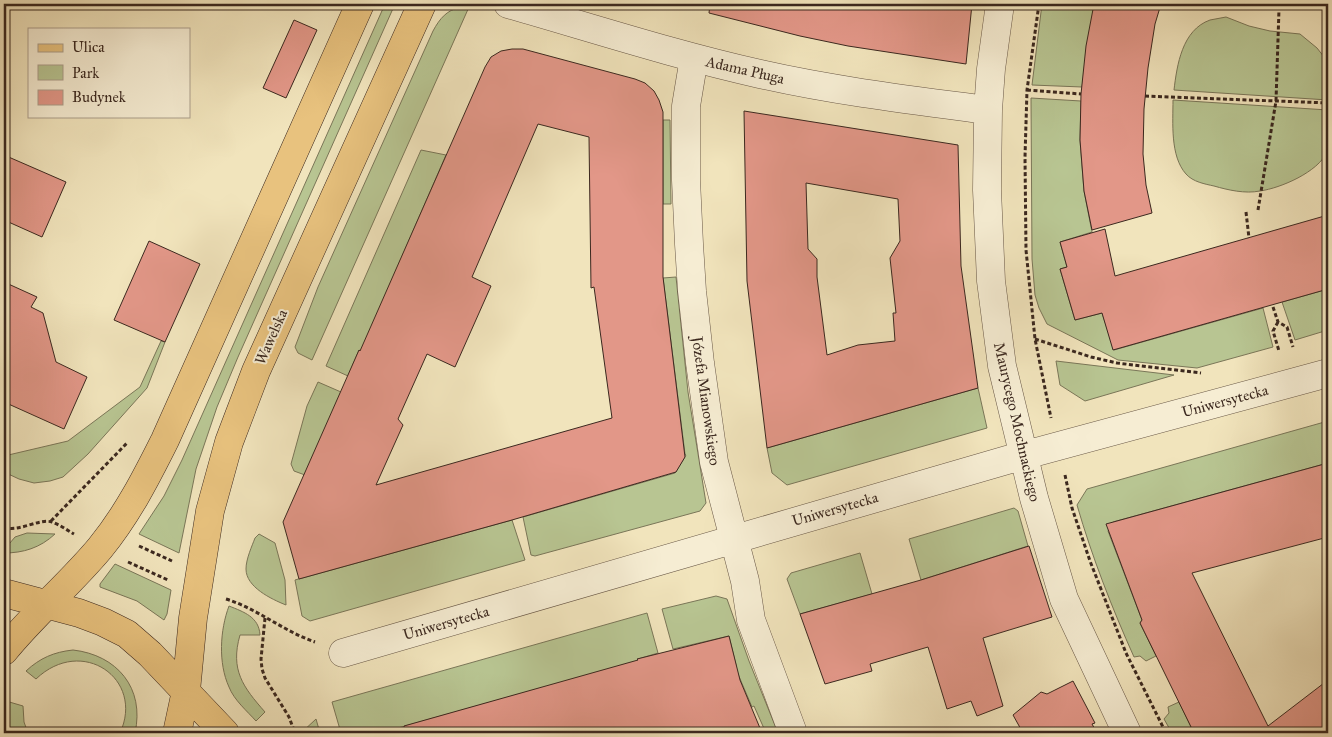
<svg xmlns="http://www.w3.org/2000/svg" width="1332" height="737" font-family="'IM FELL Great Primer',serif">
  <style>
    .green { fill: #b8c592; stroke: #7a7658 }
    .building { fill: #e29788; stroke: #3b281f; fill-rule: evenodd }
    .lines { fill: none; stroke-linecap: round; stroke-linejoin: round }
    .minor-casing { stroke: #685746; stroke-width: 29 }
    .major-casing { stroke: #3b281f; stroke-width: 29 }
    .path { stroke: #3b281f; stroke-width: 3; stroke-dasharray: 4 2.5; stroke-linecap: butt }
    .minor { stroke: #f6edd3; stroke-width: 28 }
    .major { stroke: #e8c27e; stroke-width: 28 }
    .labels { text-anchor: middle; stroke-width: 4; stroke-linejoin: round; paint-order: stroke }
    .street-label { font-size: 15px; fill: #3b281f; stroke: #f6edd3 }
  </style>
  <rect width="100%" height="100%" fill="#f1e4bc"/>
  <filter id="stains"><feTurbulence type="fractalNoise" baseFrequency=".004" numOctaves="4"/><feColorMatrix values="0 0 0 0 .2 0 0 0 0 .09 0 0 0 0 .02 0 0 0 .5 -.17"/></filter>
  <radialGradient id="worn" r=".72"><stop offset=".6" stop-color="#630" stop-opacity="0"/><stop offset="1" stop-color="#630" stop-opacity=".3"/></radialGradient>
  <path class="green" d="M 385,4 L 395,4 L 238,357 L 217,407 L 196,469 L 179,553 L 139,534 L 164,496 L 182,460 Z
    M 1042,4 L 1095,4 L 1082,87 L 1032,85 Z
    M 461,7 L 469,7 L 312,360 L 298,353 L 295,347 L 318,287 L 433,31 C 440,18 447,10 461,7 Z
    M 1226,17 L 1249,26 L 1270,31 L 1300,34 L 1317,48 L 1328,62 L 1328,100 L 1174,90 C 1177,65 1182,30 1210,20 C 1215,19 1221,18 1226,17 Z
    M 1031,98 L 1081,101 L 1080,140 L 1084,191 L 1092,232 L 1060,242 L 1067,267 L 1060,269 L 1075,320 L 1102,313 L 1114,350 L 1263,308 L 1273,347 L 1197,368 L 1118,360 L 1047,324 L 1039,308 L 1035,295 L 1032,259 Z
    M 1173,100 L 1328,110 C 1328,119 1331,144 1327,152 C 1318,172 1281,188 1260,191 C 1245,194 1228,190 1214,186 C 1205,184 1193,182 1186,174 C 1170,156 1173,123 1173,100 Z
    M 663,120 L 670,120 L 671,204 L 663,204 Z
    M 421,150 L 446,155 L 361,351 L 359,350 L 348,376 L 326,366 Z
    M 676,277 L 688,392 L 706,503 L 700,511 L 535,556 L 531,555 L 523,517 L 675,473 L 686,455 L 685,454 L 663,278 Z
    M 1328,289 L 1328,330 L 1295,340 L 1282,302 Z
    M 161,341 L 165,342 L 147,388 L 88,454 L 63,477 L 50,481 L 34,483 L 19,479 L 4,472 L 4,456 L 68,441 L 140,387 Z
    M 1056,361 L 1174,375 L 1085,401 L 1060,385 Z
    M 318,382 L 341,392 L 305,475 L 294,471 L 291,464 L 307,406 Z
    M 978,388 L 987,428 L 787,485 L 772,473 L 767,448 Z
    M 1328,421 L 1328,463 L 1113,522 L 1108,531 L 1142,620 L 1140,623 L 1156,656 L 1146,661 L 1140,656 L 1134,657 C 1112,608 1092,557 1077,505 L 1087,489 Z
    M 1014,508 L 1018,511 L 1028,546 L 921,580 L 909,539 Z
    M 512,520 L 525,560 L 310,621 L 302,616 L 295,580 Z
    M 27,533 L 55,534 C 40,548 23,553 4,553 L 4,550 L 15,537 Z
    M 259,534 L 275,543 L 285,580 L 286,605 C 271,599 246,587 246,569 C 246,559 252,546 255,538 Z
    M 860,553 L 872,594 L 800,614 L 787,579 L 791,573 Z
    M 115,564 L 171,590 L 167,614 L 164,620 L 137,601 L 100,587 L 100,584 Z
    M 716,596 L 727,599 L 749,661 L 778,733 L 766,733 L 754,706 L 752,707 L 735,667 L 736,665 L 729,636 L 673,649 L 662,609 Z
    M 229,606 C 244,612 259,617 260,635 L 240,635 C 230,670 243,687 265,712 L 256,721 C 247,711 234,700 229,687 C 218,663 220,630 229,606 Z
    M 647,613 L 658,653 L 638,659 L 638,661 L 380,733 L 341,733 L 332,702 Z
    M 73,650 C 117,655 145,688 135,733 L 120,733 C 145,679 82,635 36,679 L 26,671 C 40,658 54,652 73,650 Z
    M 6,701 L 23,706 L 24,722 L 28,733 L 4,733 L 4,707 Z
    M 1179,702 L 1194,733 L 1172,733 L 1164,719 L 1169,713 L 1168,707 Z
    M 316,719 L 320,733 L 301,733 Z"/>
  <path class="building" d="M 710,4 L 972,4 L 966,64 L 848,46 L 800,36 L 709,13 Z
    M 1094,4 L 1161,4 L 1155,24 L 1148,68 L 1144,109 L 1143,154 L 1146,185 L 1152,213 L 1092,230 L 1084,191 L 1080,140 L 1081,94 L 1086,46 Z
    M 294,20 L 317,30 L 286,98 L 263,88 Z
    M 512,49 L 523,49 L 635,79 L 645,83 L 654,91 L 659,100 L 663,112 L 663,277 L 685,457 L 676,472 L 512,520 L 299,579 L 283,522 L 359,350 L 360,351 L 485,67 L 491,57 L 501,51 ZM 538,124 L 589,137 L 591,288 L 594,287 L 612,418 L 376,485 L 403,425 L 398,419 L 427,354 L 455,367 L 491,286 L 472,277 Z
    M 744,111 L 958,145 L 961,266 L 978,388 L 767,448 L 747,281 ZM 806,183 L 898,199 L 900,241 L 890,258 L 896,313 L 893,313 L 895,341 L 858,345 L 827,355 L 817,277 L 817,259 L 808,249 Z
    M 4,155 L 66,182 L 42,237 L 4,220 Z
    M 1328,215 L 1328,289 L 1113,350 L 1102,313 L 1075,320 L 1060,269 L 1067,267 L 1060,242 L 1105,229 L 1115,276 Z
    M 149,241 L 200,264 L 165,342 L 114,320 Z
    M 4,282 L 37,297 L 31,307 L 43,313 L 56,362 L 87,377 L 64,429 L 4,402 Z
    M 1328,463 L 1328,537 L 1192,573 L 1268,726 L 1328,680 L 1328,733 L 1194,733 L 1140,623 L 1142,620 L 1106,524 Z
    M 1029,546 L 1052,617 L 983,638 L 1003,706 L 977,716 L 971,701 L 947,709 L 928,647 L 870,664 L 872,671 L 825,684 L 800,614 L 921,580 Z
    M 729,636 L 740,680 L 762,733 L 405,733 L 404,726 L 638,660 L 637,659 Z
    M 1073,681 L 1095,723 L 1092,724 L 1097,733 L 1023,733 L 1013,715 L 1041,692 L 1047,694 Z"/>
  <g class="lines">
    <defs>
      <path id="minor" d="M 508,4 C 592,28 675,55 760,74 C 835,91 911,100 988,110
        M 1000,4 L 991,69 L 988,110 L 987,190 L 991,281 L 1002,366 L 1034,498 L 1064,599 L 1127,733
        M 694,58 L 686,106 L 686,180 L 689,244 L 692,291 L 700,363 L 714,462 L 745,581 L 751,620 L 793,733
        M 343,653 L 1007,460 L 1328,373"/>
      <path id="major" d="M 4,593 L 79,613 L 103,622 L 127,634 L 150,654 L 225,733
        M 4,651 C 33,615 70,584 100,548 C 127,515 146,478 165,440 L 360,4
        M 177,733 L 186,691 L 193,618 L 210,511 L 229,442 L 256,371 L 422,4"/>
    </defs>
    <use href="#minor" class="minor-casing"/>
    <use href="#major" class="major-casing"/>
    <path class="path" d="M 1039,4 L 1027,90 L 1025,157 L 1026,250 L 1035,339 L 1051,418
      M 1027,90 L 1081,94
      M 1145,96 L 1328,103
      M 1258,210 L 1276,101 L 1279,9
      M 1246,212 L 1249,238
      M 1273,307 L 1278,322 L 1287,327 L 1293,347
      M 1278,322 L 1273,331 L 1279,351
      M 1035,339 L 1091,357 L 1117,363 L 1201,373
      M 1065,475 L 1072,508 L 1090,561 L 1126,653 L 1166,733
      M 51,521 L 128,442
      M 4,527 C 18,533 39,518 52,522 C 60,525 67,530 74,534
      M 4,535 L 7,529
      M 139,546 L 172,561
      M 128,562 L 168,580
      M 226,599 C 258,609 283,631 315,642
      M 265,618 L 261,659 L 262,669 L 265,678 L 289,717 L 295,733"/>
    <use href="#minor" class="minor"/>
    <use href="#major" class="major"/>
  </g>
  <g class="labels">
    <g class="street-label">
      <text transform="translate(745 70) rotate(13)" y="5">Adama Pługa</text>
      <text transform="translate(271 337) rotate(-66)" y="5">Wawelska</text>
      <text transform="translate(706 401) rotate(82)" y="5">Józefa Mianowskiego</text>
      <text transform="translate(1225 401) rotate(-15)" y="5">Uniwersytecka</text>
      <text transform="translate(1017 422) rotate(77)" y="5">Maurycego Mochnackiego</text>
      <text transform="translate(835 509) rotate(-16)" y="5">Uniwersytecka</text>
      <text transform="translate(446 623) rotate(-16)" y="5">Uniwersytecka</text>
    </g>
  </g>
  <rect width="1332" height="737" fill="none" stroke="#f1e4bc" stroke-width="20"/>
  <rect x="5" y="5" width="1322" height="727" fill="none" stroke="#3b281f" stroke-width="2.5"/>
  <rect x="10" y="10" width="1312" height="717" fill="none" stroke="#3b281f"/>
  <rect x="28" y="28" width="162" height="90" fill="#f6edd3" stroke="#ab9e8b"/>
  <rect x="38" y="44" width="25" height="8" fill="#e8c27e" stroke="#ab9e8b"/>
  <text x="72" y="52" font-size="15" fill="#3b281f">Ulica</text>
  <rect x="38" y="65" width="25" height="15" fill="#b8c592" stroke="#ab9e8b"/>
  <text x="72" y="78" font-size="15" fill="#3b281f">Park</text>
  <rect x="38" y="90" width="25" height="15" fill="#e29788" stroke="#ab9e8b"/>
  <text x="72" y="102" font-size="15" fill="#3b281f">Budynek</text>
  <rect width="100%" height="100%" filter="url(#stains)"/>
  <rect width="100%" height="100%" fill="url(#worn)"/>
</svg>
